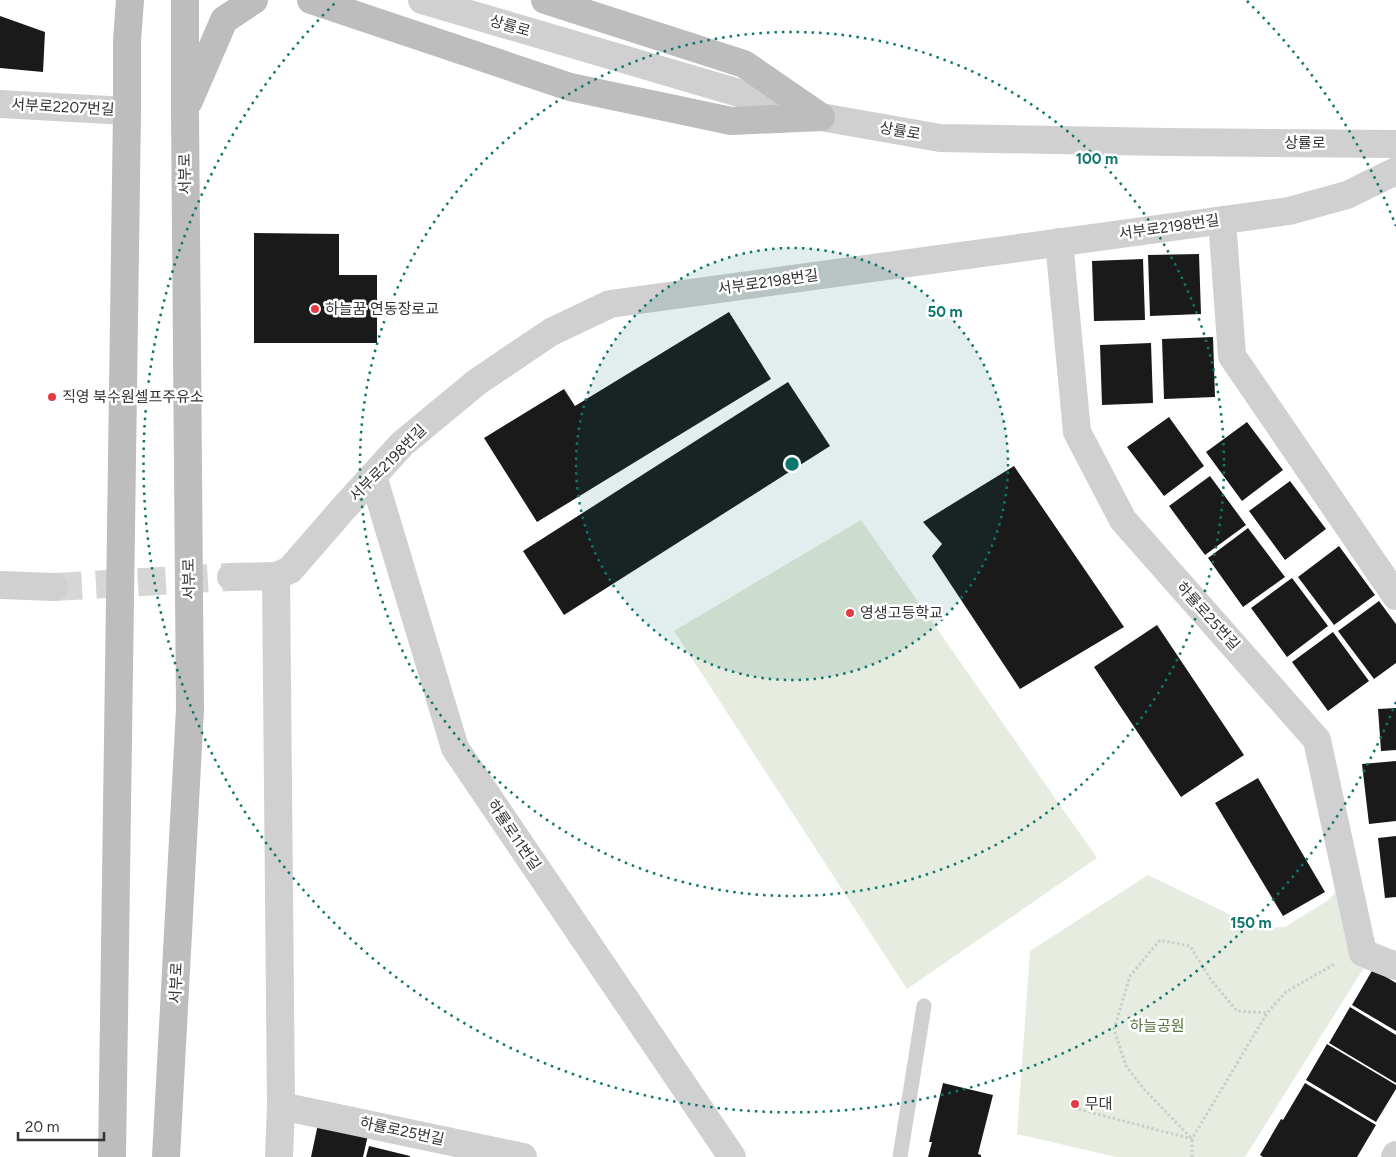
<svg xmlns="http://www.w3.org/2000/svg" width="1396" height="1157" font-family="Figtree,'Noto Sans KR',sans-serif">
  <style>
    .green { fill: #e6ecdf }
    .building { fill: #1a1a1a }
    .lines { fill: none; stroke-linecap: round; stroke-linejoin: round }
    .minor-tunnel { stroke: #d6d6d6; stroke-width: 28; stroke-dasharray: 28 14; stroke-linecap: butt }
    .path { stroke: #cdcdcd; stroke-width: 3; stroke-dasharray: 2.5 2.5; stroke-linecap: butt }
    .service { stroke: #d0d0d0; stroke-width: 15 }
    .minor { stroke: #d0d0d0; stroke-width: 28 }
    .tertiary { stroke: #d0d0d0; stroke-width: 28 }
    .secondary { stroke: #bdbdbd; stroke-width: 28 }
    .ring { fill: none; stroke: #0f766e; stroke-width: 2.5; stroke-dasharray: 2.5 5 }
    .poi-dot { fill: #e63946; stroke: #fff; stroke-width: 2 }
    .labels { text-anchor: middle; stroke-width: 5; stroke-linejoin: round; paint-order: stroke }
    .street-label { font-size: 15px; fill: #333; stroke: #fff }
    .poi-label { font-size: 15px; fill: #333; stroke: #fff; text-anchor: start }
    .park-label { font-size: 15px; fill: #56703f; stroke: #fff }
    .centre { fill: #0f766e; stroke: #fff; stroke-width: 2.5 }
    .ring-label { font-size: 15px; text-anchor: middle; font-weight: bold; fill: #0f766e; stroke: #fff; stroke-width: 5; stroke-linejoin: round; paint-order: stroke }
  </style>
  <rect width="100%" height="100%" fill="#fff"/>
  <path class="green" d="M 861,520 L 1097,858 L 907,989 L 674,631 Z
    M 1148,875 L 1258,928 L 1285,927 L 1327,901 L 1337,891 L 1365,966 L 1245,1157 L 1116,1157 L 1017,1134 L 1030,951 Z"/>
  <path class="building" d="M 0,16 L 45,32 L 43,72 L 0,68 Z
    M 254,233 L 339,234 L 339,275 L 377,275 L 377,343 L 254,343 Z
    M 1199,254 L 1201,314 L 1150,316 L 1148,255 Z
    M 1143,259 L 1145,320 L 1094,321 L 1092,261 Z
    M 729,312 L 771,379 L 537,522 L 484,438 L 564,389 L 575,406 Z
    M 1213,337 L 1215,397 L 1164,399 L 1162,339 Z
    M 1151,343 L 1153,403 L 1102,405 L 1100,345 Z
    M 788,382 L 830,446 L 564,615 L 523,551 Z
    M 1169,417 L 1204,466 L 1164,496 L 1127,447 Z
    M 1247,422 L 1283,470 L 1242,501 L 1206,452 Z
    M 1014,466 L 1124,627 L 1020,689 L 932,556 L 942,544 L 923,522 Z
    M 1210,476 L 1246,525 L 1205,555 L 1169,506 Z
    M 1290,481 L 1326,529 L 1285,560 L 1249,511 Z
    M 1248,528 L 1285,577 L 1243,607 L 1208,558 Z
    M 1339,546 L 1375,595 L 1334,625 L 1298,577 Z
    M 1292,578 L 1328,626 L 1287,657 L 1251,608 Z
    M 1379,601 L 1396,624 L 1396,663 L 1374,679 L 1338,631 Z
    M 1157,625 L 1244,755 L 1181,797 L 1094,667 Z
    M 1333,632 L 1369,681 L 1328,711 L 1292,662 Z
    M 1396,708 L 1396,750 L 1381,751 L 1378,709 Z
    M 1396,761 L 1396,821 L 1369,824 L 1362,764 Z
    M 1258,778 L 1325,892 L 1283,916 L 1215,803 Z
    M 1396,836 L 1396,897 L 1385,898 L 1378,838 Z
    M 1373,969 L 1396,983 L 1396,1031 L 1352,1005 Z
    M 1350,1007 L 1396,1035 L 1396,1083 L 1329,1043 Z
    M 1327,1044 L 1396,1085 L 1396,1089 L 1376,1122 L 1306,1080 Z
    M 943,1083 L 993,1095 L 978,1154 L 981,1155 L 981,1157 L 928,1157 L 932,1142 L 929,1142 Z
    M 1305,1083 L 1376,1125 L 1357,1157 L 1263,1157 L 1260,1155 L 1281,1119 L 1283,1120 Z
    M 318,1124 L 368,1135 L 363,1157 L 311,1157 Z
    M 369,1146 L 410,1156 L 410,1157 L 366,1157 Z"/>
  <g class="lines">
    <path class="minor-tunnel" d="M 54,587 L 231,577"/>
    <path class="path" d="M 1074,1108 L 1192,1139 L 1267,1013
      M 1192,1157 L 1192,1139 L 1143,1088 L 1126,1066 L 1114,1029 L 1130,976 L 1160,940 L 1190,946 L 1211,980 L 1237,1011 L 1267,1013 L 1286,992 L 1336,963"/>
    <path class="service" d="M 900,1157 L 924,1006"/>
    <path class="minor" d="M 0,104 L 127,111
      M 1222,220 L 1232,356 L 1396,596
      M 1059,242 L 1077,432 L 1123,520 L 1317,740 L 1363,953 L 1396,966
      M 373,476 L 455,748 L 732,1157
      M 276,576 L 281,1106 L 279,1157
      M 231,577 L 276,576 L 290,570 L 342,510 L 402,444 L 477,382 L 551,332 L 610,304 L 1289,211 L 1347,195 L 1396,171
      M 0,585 L 54,587
      M 281,1106 L 523,1157
      M 1395,1157 L 1396,1155"/>
    <path class="tertiary" d="M 422,0 L 821,117 L 940,138 L 1167,142 L 1396,144"/>
    <path class="secondary" d="M 311,0 L 570,87 L 731,121 L 821,117
      M 545,0 L 744,64 L 821,117
      M 189,101 L 224,20 L 254,0
      M 112,1157 L 127,111 L 127,41 L 130,0
      M 166,1157 L 190,709 L 185,111 L 185,0"/>
  </g>
  <circle cx="792" cy="464" r="216" fill="#0f766e" fill-opacity=".12"/>
  <g class="ring">
    <circle cx="792" cy="464" r="216"/>
    <circle cx="792" cy="464" r="432"/>
    <path d="M1396 702A649 649 0 1 1 337 1M1247 1A649 649 0 0 1 1396 226"/>
  </g>
  <g class="poi-dot">
    <circle cx="315" cy="309" r="5"/>
    <circle cx="52" cy="397" r="5"/>
    <circle cx="850" cy="613" r="5"/>
    <circle cx="1075" cy="1104" r="5"/>
  </g>
  <g class="labels">
    <g class="street-label">
      <text transform="translate(510 26) rotate(16)" y="5">상률로</text>
      <text transform="translate(63 107) rotate(3)" y="5">서부로2207번길</text>
      <text transform="translate(900 131) rotate(10)" y="5">상률로</text>
      <text x="1305" y="148">상률로</text>
      <text transform="translate(185 174) rotate(-91)" y="5">서부로</text>
      <text transform="translate(1169 227) rotate(-8)" y="5">서부로2198번길</text>
      <text transform="translate(768 282) rotate(-8)" y="5">서부로2198번길</text>
      <text transform="translate(388 463) rotate(-45)" y="5">서부로2198번길</text>
      <text transform="translate(189 579) rotate(-91)" y="5">서부로</text>
      <text transform="translate(1208 616) rotate(48)" y="5">하률로25번길</text>
      <text transform="translate(514 835) rotate(56)" y="5">하률로11번길</text>
      <text transform="translate(176 983) rotate(-87)" y="5">서부로</text>
      <text transform="translate(402 1131) rotate(12)" y="5">하률로25번길</text>
    </g>
    <g class="poi-label">
      <text x="325" y="314">하늘꿈 연동장로교</text>
      <text x="62" y="402">직영 북수원셀프주유소</text>
      <text x="860" y="618">영생고등학교</text>
      <text x="1085" y="1109">무대</text>
    </g>
    <g class="park-label">
      <text x="1157" y="1031">하늘공원</text>
    </g>
  </g>
  <circle cx="792" cy="464" r="8" class="centre"/>
  <g class="ring-label">
    <text x="1097" y="164">100 m</text>
    <text x="945" y="317">50 m</text>
    <text x="1251" y="928">150 m</text>
  </g>
  <path d="M18 1132v8h86v-8" fill="none" stroke="#333333" stroke-width="2.5"/>
  <text x="25" y="1132" font-size="15" fill="#333333" stroke="#ffffff" stroke-width="4" paint-order="stroke">20 m</text>
</svg>
